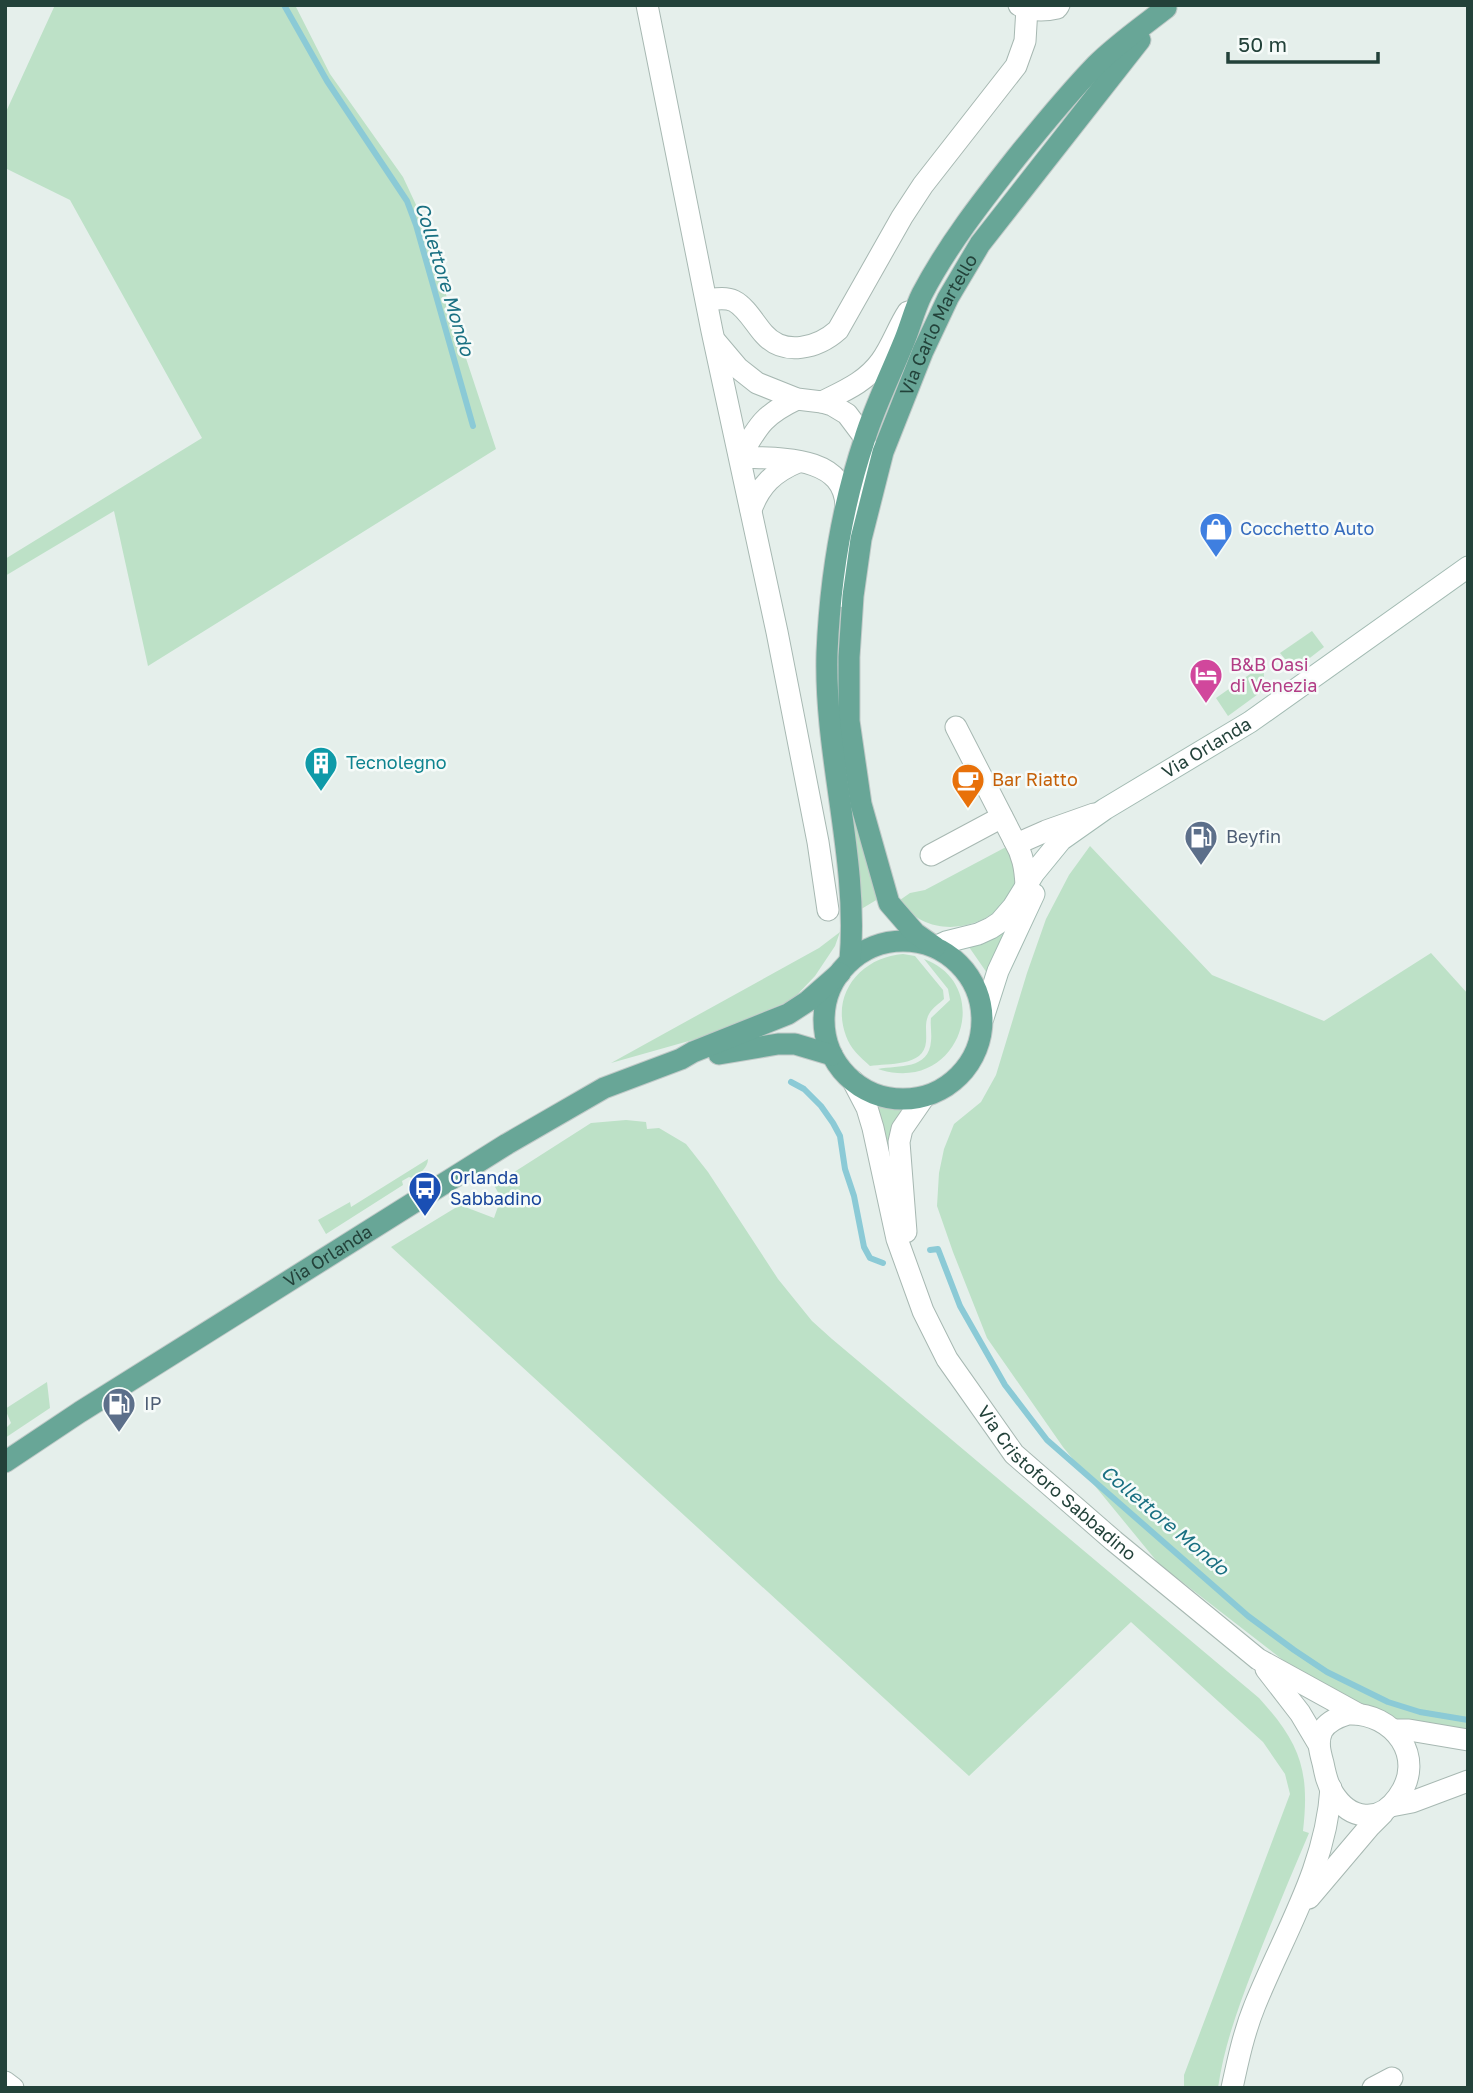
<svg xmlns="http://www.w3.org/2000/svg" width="1473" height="2093" font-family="'Golos Text',sans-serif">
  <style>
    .green { fill: #bde1c7 }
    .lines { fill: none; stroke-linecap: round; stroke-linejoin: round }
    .stream { stroke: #8bcad6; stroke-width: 6 }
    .minor-casing { stroke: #a7b8b2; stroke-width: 23 }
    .secondary-casing { stroke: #a3bbb3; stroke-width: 23 }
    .primary-casing { stroke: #c1cac8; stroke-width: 23 }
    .minor { stroke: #fff; stroke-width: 21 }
    .secondary { stroke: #fff; stroke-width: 21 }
    .primary { stroke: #68a697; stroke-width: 21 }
    .labels { text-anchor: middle; stroke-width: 5; stroke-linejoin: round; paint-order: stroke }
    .street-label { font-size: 18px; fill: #23423a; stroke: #f6fbf9 }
    .shop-label { font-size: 18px; fill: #366cbe; stroke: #f6fbf9; text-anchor: start }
    .hotel-label { font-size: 18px; fill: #b23c85; stroke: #f6fbf9; text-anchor: start }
    .culture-label { font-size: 18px; fill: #0d838f; stroke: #f6fbf9; text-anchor: start }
    .food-label { font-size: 18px; fill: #c56008; stroke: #f6fbf9; text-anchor: start }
    .service-label { font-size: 18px; fill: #4e5e75; stroke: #f6fbf9; text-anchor: start }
    .transit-label { font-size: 18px; fill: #164399; stroke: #f6fbf9; text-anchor: start }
    .water-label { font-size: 19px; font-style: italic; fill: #197082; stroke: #f6fbf9 }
  </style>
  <rect width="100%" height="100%" fill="#e5efeb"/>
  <path class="green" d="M 55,5 L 295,5 L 330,74 L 403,177 L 425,224 L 456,328 L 496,449 L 148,666 L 114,511 L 5,576 L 5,559 L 202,438 L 70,200 L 5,168 L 5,114 Z
    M 1312,631 L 1324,647 L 1302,664 L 1285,659 L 1280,653 Z
    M 1263,665 L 1265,689 L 1228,716 L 1216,698 Z
    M 850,780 L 878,899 L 858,911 L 845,797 Z
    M 1090,846 L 1212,975 L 1324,1021 L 1431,953 L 1468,994 L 1468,1733 L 1417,1725 L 1384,1715 L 1354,1703 L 1288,1664 L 1159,1564 L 1063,1447 L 987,1338 L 953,1252 L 937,1206 L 939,1173 L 944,1149 L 954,1124 L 981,1102 L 996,1075 L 1027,973 L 1046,919 L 1069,875 Z
    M 1006,847 C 1009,852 1015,859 1016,866 C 1022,922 932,952 900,900 L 910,893 L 925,890 Z
    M 1007,929 L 987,973 L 969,947 Z
    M 840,932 L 835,946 L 815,976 L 796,996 L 787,1002 L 703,1037 L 611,1063 L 819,948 Z
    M 903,954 L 915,956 L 943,990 L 944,999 C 939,1004 933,1007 929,1014 C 924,1023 927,1032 926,1042 C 924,1067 888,1063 870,1066 C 860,1057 850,1048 846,1036 C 830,993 862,957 903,954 Z
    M 924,959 C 995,985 961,1093 881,1070 L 878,1069 C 899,1065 929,1070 931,1041 C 932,1033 930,1026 931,1018 L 950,1000 L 948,989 Z
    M 876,1106 L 902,1109 L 895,1123 L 890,1159 Z
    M 626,1120 L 646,1122 L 647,1129 L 659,1128 L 686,1144 L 708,1172 L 778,1279 L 812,1321 L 832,1339 L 1259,1698 C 1300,1743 1310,1770 1303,1831 L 1309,1833 C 1290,1878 1271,1923 1253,1969 C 1238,2008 1224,2046 1218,2088 L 1184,2088 L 1184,2075 L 1290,1794 L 1285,1774 L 1263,1742 L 1131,1622 L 969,1776 L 391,1247 L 460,1205 L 494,1218 L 501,1198 L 494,1185 L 591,1123 Z
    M 428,1159 C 428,1168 419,1174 412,1178 L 409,1177 L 402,1181 L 403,1185 L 326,1234 L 318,1220 L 350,1202 L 351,1207 Z
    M 47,1382 L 50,1408 L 5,1438 L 5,1429 L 11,1423 L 5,1409 Z"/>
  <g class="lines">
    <path class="stream" d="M 284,5 L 327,81 L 407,201 L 416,225 L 473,426
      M 791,1082 L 804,1089 L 821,1106 L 833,1123 L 840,1136 L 845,1169 L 854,1196 L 864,1247 L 870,1258 L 883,1263
      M 930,1250 L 938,1249 L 960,1306 L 1005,1385 L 1047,1440 L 1248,1616 L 1294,1650 L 1327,1672 L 1388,1702 L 1420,1712 L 1468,1720"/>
    <defs>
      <g id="minor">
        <path d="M 647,5 L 712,331 L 777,632 L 818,842 L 828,910"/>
        <path d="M 1019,5 C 1031,11 1045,11 1057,8 L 1059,5"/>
        <path d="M 707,300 C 715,299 726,297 734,301 C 746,307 755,324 764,334 C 784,357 818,348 838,330 L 902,217 L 923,185 L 1016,66 L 1025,41 L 1027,8"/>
        <path d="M 716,342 L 738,368 L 757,383 L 797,399 L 822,402 L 832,405 L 847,414 L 862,434 L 866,446 L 867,464 L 847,557 L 844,597"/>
        <path d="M 797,399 C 763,415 758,426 740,457 C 777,459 844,454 846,506"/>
        <path d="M 822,402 C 844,391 866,382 881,361 C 892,346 898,327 908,312"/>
        <path d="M 751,510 C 760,485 774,472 798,462"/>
        <path d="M 956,727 L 1014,840"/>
        <path d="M 931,855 L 1002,817"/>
        <path d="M 1026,885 C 1025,868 1023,855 1014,840 L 1021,842 L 1046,831 L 1094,814"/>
        <path id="s1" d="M 853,1081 L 867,1108 L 873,1128 L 897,1239 L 923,1311 L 947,1359 L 1014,1454 L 1114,1541 L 1258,1659 L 1358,1714"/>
        <path d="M 906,1232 L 899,1142 L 902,1129 L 924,1097"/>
        <path d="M 1266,1669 L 1300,1713 L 1319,1745"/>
        <path d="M 1348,1714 C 1394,1712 1427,1758 1398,1797 C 1379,1824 1350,1820 1333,1793 C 1327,1784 1325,1773 1323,1763 C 1320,1752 1317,1742 1322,1731 C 1327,1722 1338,1717 1348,1714 Z"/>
        <path d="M 1394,1730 L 1409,1730 L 1468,1740"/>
        <path d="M 1391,1806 L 1412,1802 L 1468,1781"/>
        <path d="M 1309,1898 L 1370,1826 L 1383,1813"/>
        <path d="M 5,2082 L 13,2088"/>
        <path d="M 1232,2088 C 1238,2060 1244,2032 1255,2005 C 1284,1933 1326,1868 1331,1788"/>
        <path d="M 1373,2088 L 1392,2078"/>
      </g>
      <g id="secondary">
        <path id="s2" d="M 935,947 L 946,942 L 978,934 L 991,928 L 1000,922 L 1013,907 L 1034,873 L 1061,840 L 1105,809 L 1250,722 L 1468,567"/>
        <path d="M 983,1018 L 998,971 L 1034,894"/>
      </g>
      <g id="primary">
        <circle cx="903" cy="1020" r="79"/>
        <path id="s3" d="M 935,947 L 915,933 L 889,903 L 861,804 L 849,721 L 849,657 L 853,596 L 861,539 L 883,452 L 923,351 L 948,298 L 980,244 L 1140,40"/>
        <path d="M 850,961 C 859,858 824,757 827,653 C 830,582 842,506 865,438 C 875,406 890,376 903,344 C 910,328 914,310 922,294 C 947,246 982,201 1016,158 C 1041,127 1067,95 1096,65 C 1117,44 1143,26 1166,8"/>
        <path d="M 719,1054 L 778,1044 L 795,1044 L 832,1055"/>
        <path id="s4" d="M 5,1462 L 80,1412 L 507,1144 L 604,1088 L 681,1059 L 693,1052 L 788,1014 L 808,1001 L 840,973"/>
      </g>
    </defs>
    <use href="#minor" class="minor-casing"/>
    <use href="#secondary" class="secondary-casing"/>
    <use href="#primary" class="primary-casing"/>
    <use href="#minor" class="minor"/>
    <use href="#secondary" class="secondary"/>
    <use href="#primary" class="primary"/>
  </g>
  <defs>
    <symbol id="shop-pin" viewBox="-11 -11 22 30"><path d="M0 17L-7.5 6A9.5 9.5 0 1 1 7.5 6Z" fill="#3f7fe0" stroke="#f6fbf9"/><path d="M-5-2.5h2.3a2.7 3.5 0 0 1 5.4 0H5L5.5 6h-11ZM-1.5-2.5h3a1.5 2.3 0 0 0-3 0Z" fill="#fff"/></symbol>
    <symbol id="hotel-pin" viewBox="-11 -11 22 30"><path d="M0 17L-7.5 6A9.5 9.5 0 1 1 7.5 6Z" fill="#d1479c" stroke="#f6fbf9"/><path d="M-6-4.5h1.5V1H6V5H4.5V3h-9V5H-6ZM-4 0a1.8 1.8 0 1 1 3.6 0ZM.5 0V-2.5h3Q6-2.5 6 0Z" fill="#fff"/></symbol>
    <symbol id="building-pin" viewBox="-11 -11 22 30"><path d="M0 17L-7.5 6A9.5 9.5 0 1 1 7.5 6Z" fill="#0f9aa8" stroke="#f6fbf9"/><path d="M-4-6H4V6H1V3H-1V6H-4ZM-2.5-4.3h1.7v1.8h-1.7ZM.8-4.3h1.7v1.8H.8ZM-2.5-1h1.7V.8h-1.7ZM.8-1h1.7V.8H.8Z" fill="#fff"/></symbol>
    <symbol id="cafe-pin" viewBox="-11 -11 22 30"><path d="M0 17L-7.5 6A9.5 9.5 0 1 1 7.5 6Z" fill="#e8710a" stroke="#f6fbf9"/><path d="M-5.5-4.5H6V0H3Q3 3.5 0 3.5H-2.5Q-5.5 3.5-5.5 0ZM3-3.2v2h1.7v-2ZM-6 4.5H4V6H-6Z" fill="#fff"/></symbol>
    <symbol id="fuel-pin" viewBox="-11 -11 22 30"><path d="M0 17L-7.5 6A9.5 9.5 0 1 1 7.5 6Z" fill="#5c6f8a" stroke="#f6fbf9"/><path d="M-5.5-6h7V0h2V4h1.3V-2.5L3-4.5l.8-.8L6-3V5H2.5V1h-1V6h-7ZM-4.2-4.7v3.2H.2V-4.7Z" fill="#fff"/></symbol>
    <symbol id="bus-pin" viewBox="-11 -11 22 30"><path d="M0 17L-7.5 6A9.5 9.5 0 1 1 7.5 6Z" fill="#1a4fb4" stroke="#f6fbf9"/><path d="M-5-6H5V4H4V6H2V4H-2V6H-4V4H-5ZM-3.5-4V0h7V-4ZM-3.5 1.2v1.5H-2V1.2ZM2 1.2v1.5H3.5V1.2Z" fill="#fff"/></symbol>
  </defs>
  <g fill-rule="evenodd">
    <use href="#shop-pin" x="1197" y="510" width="38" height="52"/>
    <use href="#hotel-pin" x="1187" y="656" width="38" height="52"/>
    <use href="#building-pin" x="302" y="744" width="38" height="52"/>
    <use href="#cafe-pin" x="949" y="761" width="38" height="52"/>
    <use href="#fuel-pin" x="1182" y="818" width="38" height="52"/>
    <use href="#bus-pin" x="406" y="1169" width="38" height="52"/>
    <use href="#fuel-pin" x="100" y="1385" width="38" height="52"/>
  </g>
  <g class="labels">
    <g class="street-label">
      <text dy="6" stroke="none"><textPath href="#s3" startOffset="662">Via Carlo Martello</textPath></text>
      <text dy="6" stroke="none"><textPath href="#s2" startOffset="345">Via Orlanda</textPath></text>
      <text dy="6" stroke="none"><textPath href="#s4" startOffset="383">Via Orlanda</textPath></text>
      <text dy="6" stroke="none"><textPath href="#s1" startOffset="462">Via Cristoforo Sabbadino</textPath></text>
    </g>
    <g class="shop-label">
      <text x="1240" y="535">Cocchetto Auto</text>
    </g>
    <g class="hotel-label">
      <text x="1230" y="671">B&amp;B Oasi<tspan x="1230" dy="21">di Venezia</tspan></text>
    </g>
    <g class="culture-label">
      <text x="346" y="769">Tecnolegno</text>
    </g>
    <g class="food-label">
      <text x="992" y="786">Bar Riatto</text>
    </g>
    <g class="service-label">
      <text x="1226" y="843">Beyfin</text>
      <text x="144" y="1410">IP</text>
    </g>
    <g class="transit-label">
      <text x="450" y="1184">Orlanda<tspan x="450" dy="21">Sabbadino</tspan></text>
    </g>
    <g class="water-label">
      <text transform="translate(445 279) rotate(73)" y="7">Collettore Mondo</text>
      <text transform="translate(1165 1520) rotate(40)" y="7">Collettore Mondo</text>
    </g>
  </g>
  <rect width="1473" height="2093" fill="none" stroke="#23423a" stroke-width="14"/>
  <path d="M1228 52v10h150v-10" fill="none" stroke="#23423a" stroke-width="3.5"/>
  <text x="1238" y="52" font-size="21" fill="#23423a" stroke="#f6fbf9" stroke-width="5" paint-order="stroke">50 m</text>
</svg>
